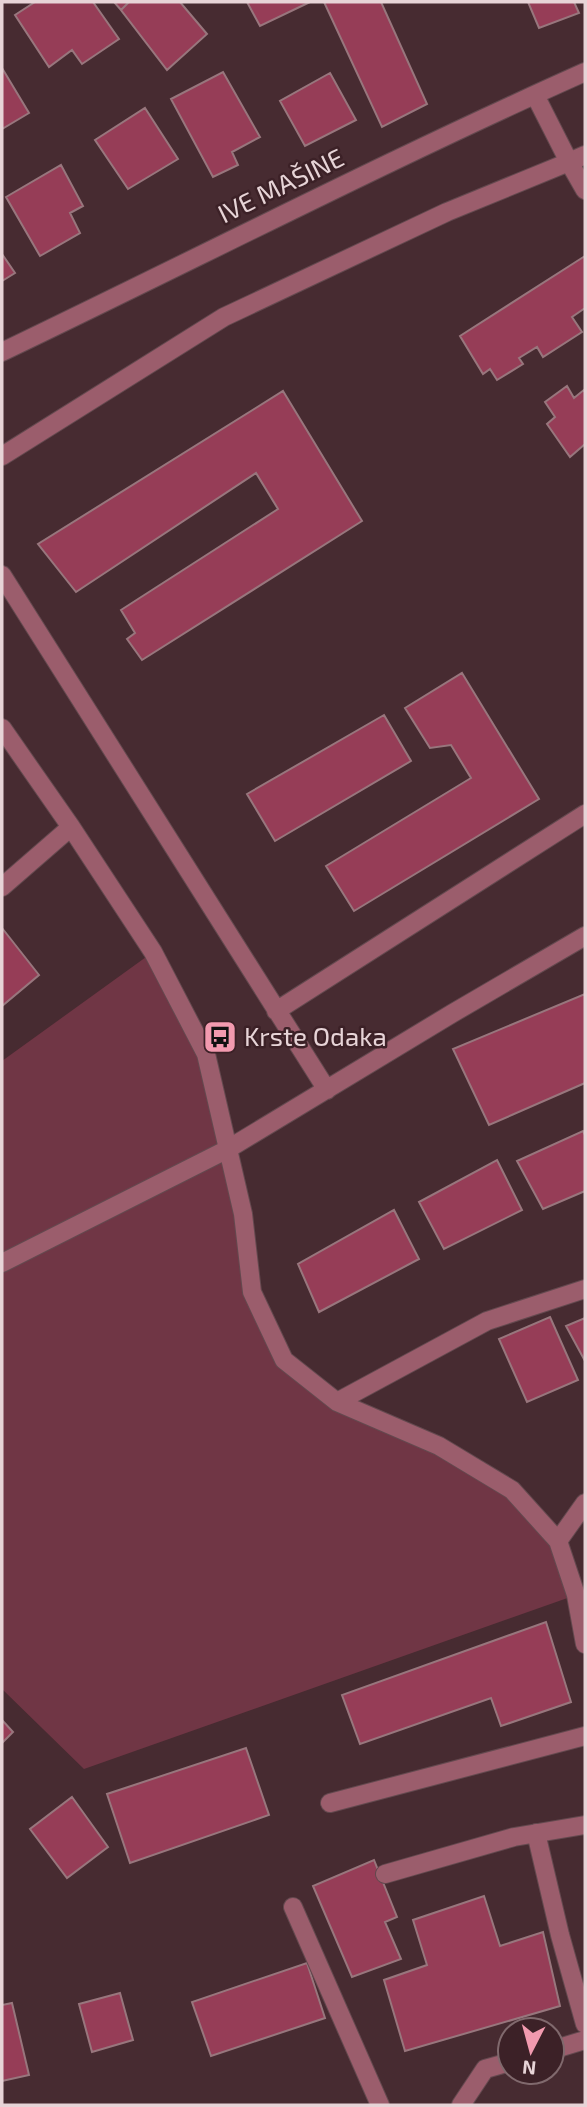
<svg xmlns="http://www.w3.org/2000/svg" width="587" height="2107" font-family="'Exo 2',sans-serif">
  <style>
    .green { fill: #703645 }
    .building { fill: #963d57; stroke: #98767d; stroke-width: 2 }
    .lines { fill: none; stroke-linecap: round; stroke-linejoin: round }
    .minor-casing { stroke: #64494f; stroke-width: 20 }
    .minor { stroke: #9b5d6c; stroke-width: 18 }
    .labels { text-anchor: middle; stroke-width: 5; stroke-linejoin: round; paint-order: stroke }
    .street-label { font-size: 26px; fill: #e7d4d7; stroke: #3c2127 }
    .poi-label { font-size: 26px; fill: #e7d4d7; stroke: #3c2127; text-anchor: start }
  </style>
  <rect width="100%" height="100%" fill="#472b31"/>
  <path class="green" d="M 153,952 L 206,1054 L 252,1292 L 284,1360 L 337,1402 L 512,1490 L 558,1541 L 576,1595 L 84,1769 L 2,1689 L 2,1061 Z"/>
  <path class="building" d="M 35,2 L 93,2 L 119,39 L 82,64 L 72,50 L 49,67 L 15,15 Z
    M 114,2 L 129,2 L 121,10 Z
    M 129,2 L 180,2 L 207,34 L 167,70 L 121,10 Z
    M 247,2 L 310,2 L 260,26 Z
    M 324,2 L 381,2 L 427,104 L 382,127 Z
    M 528,2 L 574,2 L 579,13 L 539,28 Z
    M 2,68 L 29,113 L 2,129 Z
    M 223,72 L 260,137 L 232,152 L 238,165 L 213,177 L 171,99 Z
    M 330,73 L 356,120 L 305,146 L 280,101 Z
    M 145,108 L 178,159 L 128,189 L 95,140 Z
    M 61,165 L 83,206 L 70,213 L 80,233 L 40,256 L 6,197 Z
    M 2,254 L 15,273 L 2,281 Z
    M 585,256 L 585,308 L 572,317 L 582,332 L 543,357 L 537,347 L 519,358 L 523,364 L 497,380 L 490,369 L 483,374 L 460,336 Z
    M 567,386 L 574,398 L 585,389 L 585,444 L 570,457 L 547,424 L 555,417 L 545,402 Z
    M 283,391 L 362,521 L 142,660 L 127,639 L 135,633 L 121,610 L 278,509 L 256,473 L 76,592 L 38,544 Z
    M 462,673 L 539,799 L 354,911 L 326,866 L 471,778 L 451,745 L 430,748 L 405,708 Z
    M 384,715 L 411,761 L 275,841 L 247,794 Z
    M 2,928 L 39,975 L 2,1006 Z
    M 585,994 L 585,1083 L 489,1125 L 453,1049 Z
    M 583,1131 L 585,1135 L 585,1191 L 543,1209 L 517,1161 Z
    M 497,1160 L 522,1210 L 444,1249 L 419,1202 Z
    M 394,1210 L 419,1259 L 319,1312 L 298,1264 Z
    M 550,1317 L 578,1380 L 527,1402 L 499,1339 Z
    M 585,1318 L 585,1361 L 566,1326 Z
    M 546,1622 L 571,1702 L 501,1726 L 491,1698 L 360,1744 L 342,1695 Z
    M 2,1720 L 13,1732 L 2,1743 Z
    M 246,1748 L 269,1815 L 130,1863 L 107,1794 Z
    M 72,1797 L 108,1847 L 67,1878 L 30,1829 Z
    M 374,1860 L 397,1917 L 385,1922 L 401,1959 L 352,1977 L 313,1886 Z
    M 484,1896 L 500,1946 L 543,1932 L 560,2006 L 405,2051 L 384,1980 L 427,1965 L 413,1920 Z
    M 307,1963 L 325,2018 L 211,2056 L 192,2002 Z
    M 120,1993 L 133,2040 L 92,2052 L 79,2004 Z
    M 12,2003 L 29,2075 L 2,2081 L 2,2005 Z"/>
  <g class="lines">
    <defs>
      <path id="minor" d="M 585,155 L 569,162 L 585,190
        M 2,352 C 196,259 388,160 585,72
        M 2,456 L 224,317 L 447,212 L 569,162 L 535,95
        M 2,575 L 327,1090
        M 2,728 L 71,827 L 153,952 L 206,1054 L 243,1214 L 252,1292 L 284,1360 L 337,1402 L 439,1446 L 512,1490 L 558,1541 L 576,1595 L 585,1644
        M 2,887 L 71,827
        M 276,1011 L 585,814
        M 2,1263 L 228,1149 L 453,1013 L 585,936
        M 337,1402 L 487,1321 L 585,1289
        M 558,1541 L 585,1503
        M 330,1803 L 585,1736
        M 536,1833 L 560,1935 L 585,2024
        M 385,1874 L 514,1837 L 585,1825
        M 293,1907 L 380,2105
        M 552,2050 L 585,2040
        M 461,2105 L 485,2069 L 510,2062"/>
    </defs>
    <use href="#minor" class="minor-casing"/>
    <use href="#minor" class="minor"/>
  </g>
  <defs>
    <symbol id="bus-square" viewBox="-11 -11 22 22"><rect x="-9" y="-9" width="18" height="18" rx="4" fill="#f29aaf" stroke="#3c2127"/><path d="M-5-6H5V4H4V6H2V4H-2V6H-4V4H-5ZM-3.5-4V0h7V-4ZM-3.5 1.2v1.5H-2V1.2ZM2 1.2v1.5H3.5V1.2Z" fill="#111"/></symbol>
  </defs>
  <g fill-rule="evenodd">
    <use href="#bus-square" x="201" y="1018" width="38" height="38"/>
  </g>
  <g class="labels">
    <g class="street-label">
      <text transform="translate(281 186) rotate(-26)" y="9">IVE MAŠINE</text>
    </g>
    <g class="poi-label">
      <text x="244" y="1046">Krste Odaka</text>
    </g>
  </g>
  <rect width="587" height="2107" fill="none" stroke="#e7d4d7" stroke-width="7"/>
  <g transform="translate(531 2051) rotate(186)"><circle r="33" fill="#3c2127" stroke="#80696d" stroke-width="2"/>
  <path d="M0-5L12 26L0 18L-12 26Z" fill="#f29aaf"/>
  <text y="-10" font-size="19" font-weight="bold" text-anchor="middle" fill="#e7d4d7">N</text>
  </g>
</svg>
